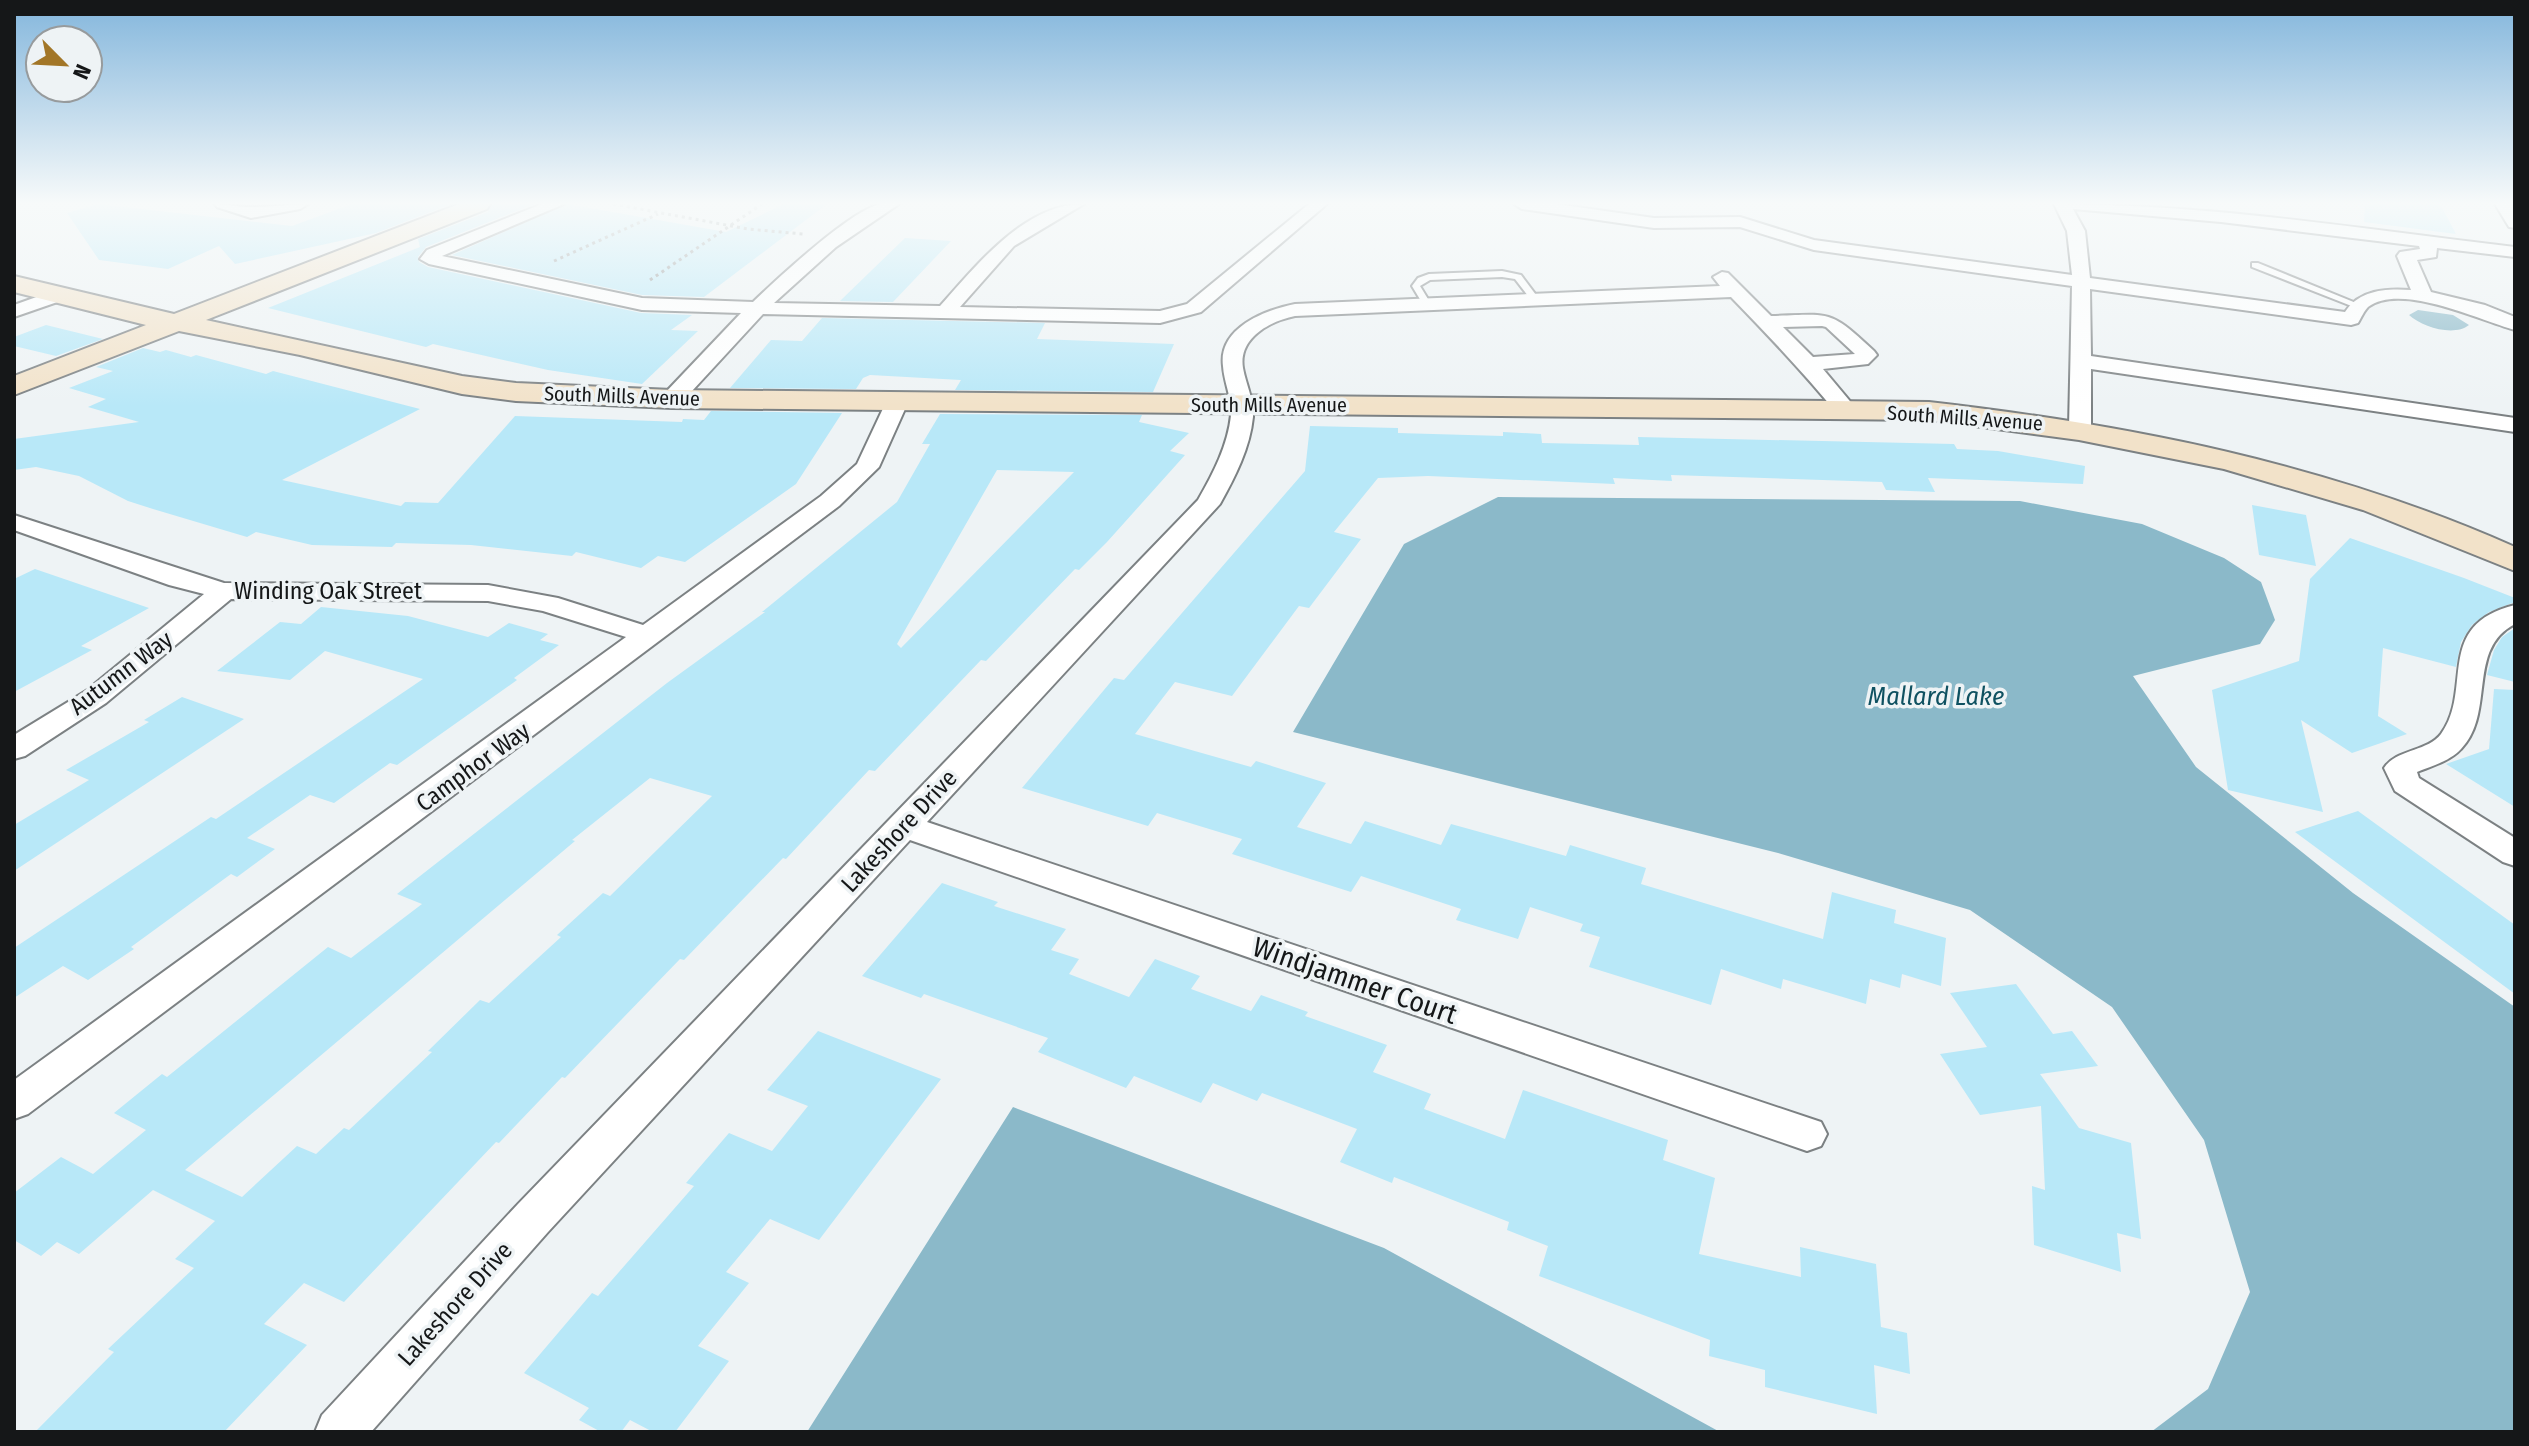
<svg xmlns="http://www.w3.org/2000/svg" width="2529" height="1446" font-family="'Fira Sans Condensed',sans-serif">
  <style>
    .water { fill: #8bb9c9 }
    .building { fill: #b8e8f8; fill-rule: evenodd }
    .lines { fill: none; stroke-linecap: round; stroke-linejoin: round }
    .lane-casing { stroke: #7c8183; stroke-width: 4 }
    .street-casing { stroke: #7c8183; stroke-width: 4 }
    .secondary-casing { stroke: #7c8183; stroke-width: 4 }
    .path { stroke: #8f9394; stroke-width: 3; stroke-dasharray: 3 4; stroke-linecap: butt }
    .lane { fill: #fff; fill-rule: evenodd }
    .street { fill: #fff; fill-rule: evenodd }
    .secondary { fill: #f2e2c9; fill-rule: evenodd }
    .labels { text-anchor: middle; stroke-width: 7; stroke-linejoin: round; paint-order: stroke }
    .far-street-label { font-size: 20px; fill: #151718; stroke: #eef3f5 }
    .street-label { font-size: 24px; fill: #151718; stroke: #eef3f5 }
    .water-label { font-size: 26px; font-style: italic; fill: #0f5161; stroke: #eef3f5 }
    .near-street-label { font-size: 28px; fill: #151718; stroke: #eef3f5 }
  </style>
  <rect width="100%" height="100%" fill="#eef3f5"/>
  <path class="water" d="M 2418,310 L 2453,315 L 2469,325 C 2454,337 2422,327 2409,315 Z
    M 1498,497 L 2020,501 L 2142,524 L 2224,558 L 2261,582 L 2275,620 L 2260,644 L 2133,676 L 2196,767 L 2353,893 L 2515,1007 L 2515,1432 L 2151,1432 L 2208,1389 L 2250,1292 L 2204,1140 L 2112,1007 L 1970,910 L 1778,853 L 1293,732 L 1404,544 Z
    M 1013,1107 L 1384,1248 L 1720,1432 L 807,1432 Z"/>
  <path class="building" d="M 98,204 L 292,226 L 352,204 L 451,204 L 376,233 L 235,264 L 219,246 L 168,269 L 99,260 L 67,213 Z
    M 493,204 L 534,204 L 426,247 L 418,257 L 419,262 L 428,267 L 641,313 L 692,315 L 671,330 L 698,331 L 642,384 L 548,370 L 433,344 L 426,347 L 268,308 L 420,247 L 418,239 L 488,212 Z
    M 567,204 L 726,232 L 784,204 L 827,204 L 704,297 L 642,295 L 452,255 Z
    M 2365,204 L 2440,204 L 2456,234 L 2364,222 Z
    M 905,238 L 951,241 L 893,302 L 840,301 Z
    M 822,318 L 1045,323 L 1037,339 L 1174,344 L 1153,392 L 955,390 L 961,380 L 870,375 L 863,378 L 856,389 L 730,388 L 771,340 L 802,341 Z
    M 46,325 L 103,339 L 56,356 L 14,346 L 14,337 Z
    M 143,348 L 160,352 L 166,350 L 191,357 L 196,355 L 266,374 L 273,371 L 420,409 L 282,480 L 401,506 L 405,502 L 438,503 L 515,416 L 682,422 L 683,419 L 704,420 L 711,411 L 842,413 L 796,484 L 685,562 L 658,556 L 641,568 L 576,552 L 572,556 L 471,545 L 396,543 L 392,547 L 312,545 L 256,532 L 247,537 L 153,509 L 128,501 L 79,476 L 36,467 L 14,470 L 14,439 L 139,422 L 88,407 L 106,399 L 69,388 L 113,371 L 96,367 Z
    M 940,414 L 1142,415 L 1139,422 L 1189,433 L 1170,451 L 1185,455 L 1107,542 L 1079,570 L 1075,569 L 986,661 L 981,660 L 875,771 L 869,770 L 786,859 L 783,858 L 684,960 L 680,959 L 565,1078 L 562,1077 L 499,1143 L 496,1142 L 344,1302 L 304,1283 L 264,1324 L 307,1345 L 224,1432 L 35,1432 L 114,1352 L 108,1349 L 194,1268 L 175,1259 L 215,1221 L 153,1190 L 79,1254 L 57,1242 L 41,1256 L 14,1240 L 14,1193 L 61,1157 L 93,1174 L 146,1130 L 114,1113 L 162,1074 L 167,1077 L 328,947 L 351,958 L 422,904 L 397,894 L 667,683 L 765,612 L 762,612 L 897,502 L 930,444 L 922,444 ZM 997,470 L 1074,472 L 901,648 L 897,644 ZM 650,778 L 712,796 L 610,896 L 603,893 L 557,935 L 561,937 L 489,1003 L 480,1000 L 428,1051 L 432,1052 L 349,1130 L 344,1128 L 316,1154 L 297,1146 L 242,1197 L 185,1170 L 575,841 L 572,840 Z
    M 1310,426 L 1398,428 L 1398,433 L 1503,436 L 1503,432 L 1541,434 L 1542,443 L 1639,445 L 1638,437 L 1954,444 L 1957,449 L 1998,451 L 2085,466 L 2083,484 L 1928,478 L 1935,492 L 1886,490 L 1882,482 L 1671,475 L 1672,481 L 1613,478 L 1615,484 L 1428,476 L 1378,478 L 1334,532 L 1361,539 L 1309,608 L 1299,606 L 1232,696 L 1175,682 L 1135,734 L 1251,767 L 1256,761 L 1326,783 L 1297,827 L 1351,844 L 1365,821 L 1441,845 L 1451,824 L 1566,856 L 1570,845 L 1646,868 L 1641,884 L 1823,939 L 1832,892 L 1896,910 L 1894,923 L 1946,938 L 1941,986 L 1902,974 L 1900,988 L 1870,979 L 1866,1004 L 1783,979 L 1781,989 L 1721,969 L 1711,1005 L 1589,967 L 1600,937 L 1580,931 L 1583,924 L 1530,907 L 1518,939 L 1456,920 L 1461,909 L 1361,876 L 1351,892 L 1232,854 L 1242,839 L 1157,813 L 1148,826 L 1022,788 L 1114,678 L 1124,680 L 1305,471 Z
    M 2252,505 L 2306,515 L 2316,566 L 2259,555 Z
    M 2350,538 L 2464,578 L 2515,598 L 2515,602 L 2489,612 L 2472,625 L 2461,642 L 2456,667 L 2383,648 L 2378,716 L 2407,734 L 2352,753 L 2301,720 L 2323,812 L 2228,790 L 2212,690 L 2299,661 L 2310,579 Z
    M 35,569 L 149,608 L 81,646 L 92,650 L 14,692 L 14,579 Z
    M 321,607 L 408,616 L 488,637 L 509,623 L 548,634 L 540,640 L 559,645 L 514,678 L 517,680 L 397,765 L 390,763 L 334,803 L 310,795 L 247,838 L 275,849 L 237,877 L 231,874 L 131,947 L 134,949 L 88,980 L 63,966 L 14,998 L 14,948 L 211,817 L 216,819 L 423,679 L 325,651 L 290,680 L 217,671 L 280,622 L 301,624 Z
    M 2515,628 L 2515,682 L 2487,675 L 2494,650 L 2502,637 Z
    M 2494,689 L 2515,690 L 2515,807 L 2446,764 L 2489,749 Z
    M 182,697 L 244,719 L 14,871 L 14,825 L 89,780 L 66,770 L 149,722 L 144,720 Z
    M 2358,811 L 2515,925 L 2515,994 L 2295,832 Z
    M 942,883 L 998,902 L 994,906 L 1066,929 L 1051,950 L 1079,959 L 1069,974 L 1129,997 L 1155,959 L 1200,976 L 1191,989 L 1251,1011 L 1261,995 L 1308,1012 L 1305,1016 L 1387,1045 L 1373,1072 L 1431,1094 L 1424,1109 L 1505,1139 L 1523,1090 L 1668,1140 L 1663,1160 L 1715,1178 L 1699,1254 L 1801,1277 L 1800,1247 L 1876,1264 L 1881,1327 L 1907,1333 L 1910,1374 L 1874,1365 L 1877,1414 L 1765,1387 L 1765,1370 L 1709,1356 L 1710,1340 L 1539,1276 L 1548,1246 L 1507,1230 L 1509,1222 L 1394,1177 L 1392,1183 L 1340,1162 L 1357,1129 L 1262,1093 L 1257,1101 L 1213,1083 L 1201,1103 L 1134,1076 L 1126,1088 L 1038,1052 L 1048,1038 L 924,994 L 921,998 L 862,976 Z
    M 2016,984 L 2053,1034 L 2072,1031 L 2098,1066 L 2040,1074 L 2079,1128 L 2131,1143 L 2141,1239 L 2117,1233 L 2121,1272 L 2034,1245 L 2032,1186 L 2045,1190 L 2041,1106 L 1980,1115 L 1940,1054 L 1987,1047 L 1950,993 Z
    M 818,1031 L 941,1079 L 819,1240 L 770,1219 L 726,1272 L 749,1283 L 698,1346 L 729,1361 L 675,1432 L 653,1432 L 630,1420 L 621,1432 L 601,1432 L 579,1420 L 589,1408 L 524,1373 L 592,1293 L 598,1296 L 694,1186 L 686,1183 L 729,1133 L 772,1151 L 808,1106 L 767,1090 Z"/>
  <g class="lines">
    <defs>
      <path id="lane" d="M 2252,263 L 2258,263 L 2361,305 L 2354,307 L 2252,267 Z
        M 1502,271 L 1521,275 L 1539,299 L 1538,301 L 1532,301 L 1515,279 L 1502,277 L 1430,280 L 1420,286 L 1431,304 L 1427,307 L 1424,306 L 1412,286 L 1418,278 L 1429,274 Z"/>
      <path id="street" d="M 215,204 C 228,204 242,208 255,207 C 273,207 290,204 308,204 L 300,209 L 251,218 L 217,207 Z
        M 542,204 L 564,204 L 442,256 L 642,298 L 753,302 C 777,279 850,211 880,204 C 886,203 893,204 899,204 L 836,247 L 774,303 L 940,306 C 977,265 1024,204 1084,204 L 1014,246 L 960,307 L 1160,311 L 1187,304 L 1309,204 L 1327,204 L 1201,312 L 1160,323 L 763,314 L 680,404 L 664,404 L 661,399 L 664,394 L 741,313 L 642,310 L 429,264 L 420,259 L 427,250 Z
        M 1514,204 L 1556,204 L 1654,218 L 1740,217 L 1814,240 L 2072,275 L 2067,231 L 2054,204 C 2208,204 2362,229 2515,247 L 2515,257 L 2437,248 L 2436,257 L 2417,260 L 2431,292 L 2485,305 L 2515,317 L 2515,330 C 2481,321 2401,282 2368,307 C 2364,311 2361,318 2358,323 L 2351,325 L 2090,289 L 2091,356 L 2515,418 L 2515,432 L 2091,369 L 2091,428 L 2080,435 L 2069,428 L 2072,286 L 1814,250 L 1740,227 L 1654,228 L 1522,209 ZM 2073,209 L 2221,222 L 2419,246 L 2420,249 L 2400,252 L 2397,256 L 2411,290 C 2386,288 2359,290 2345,312 L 2090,278 L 2085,231 Z
        M 2495,204 L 2511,204 L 2515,210 L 2515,228 L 2509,227 Z
        M 1722,272 L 1728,273 L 1771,316 C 1832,314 1829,309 1874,351 L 1877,355 L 1868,364 L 1823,369 L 1859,412 L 1856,417 L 1840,417 C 1805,374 1768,335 1731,297 L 1295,316 C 1270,321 1238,338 1243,368 C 1246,385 1254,399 1253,417 C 1250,448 1235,477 1220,504 L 927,822 L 1821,1122 L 1827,1134 L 1821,1146 L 1807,1151 L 910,840 L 548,1232 L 371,1432 L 315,1432 L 322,1415 L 518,1204 L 1198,500 C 1213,474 1228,445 1231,415 C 1232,397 1224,383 1223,366 C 1218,328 1265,310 1295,304 L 1720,286 L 1713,277 ZM 1822,326 L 1826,327 L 1855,354 L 1813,357 L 1783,327 Z
        M 59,289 L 68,295 L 66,299 L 14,317 L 14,305 Z
        M 898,394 L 909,400 L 879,467 L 839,506 L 28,1114 L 14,1119 L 14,1080 L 626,637 L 543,611 L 488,601 L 231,599 L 106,703 L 25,756 L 14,759 L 14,735 L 86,691 L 204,594 L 169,585 L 14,530 L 14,515 L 224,583 L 488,585 L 558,598 L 643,625 L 821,496 L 857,464 L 887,400 Z
        M 2515,605 L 2515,624 C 2466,649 2496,713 2461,749 C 2450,761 2432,766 2417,772 L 2419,778 L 2515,838 L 2515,866 L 2503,862 L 2395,791 L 2384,768 C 2396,749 2427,752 2441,734 C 2474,689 2433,625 2515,605 Z"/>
      <path id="secondary" d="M 459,204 L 490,204 L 487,209 L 206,320 L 462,376 L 516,383 L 672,390 L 1929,402 C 2131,425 2328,464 2515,547 L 2515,571 L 2363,510 L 2224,469 L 2079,440 L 1929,420 L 672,408 L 516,401 L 462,394 L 300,355 L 179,331 L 14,395 L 14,376 L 146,325 L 14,292 L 14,276 L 174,314 Z"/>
    </defs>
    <use href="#lane" class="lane-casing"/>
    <use href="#street" class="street-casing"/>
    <use href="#secondary" class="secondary-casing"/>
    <path class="path" d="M 613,204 L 748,229 L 803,234
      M 554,261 L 658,214
      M 650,280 L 762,204"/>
    <use href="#lane" class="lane"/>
    <use href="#street" class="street"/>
    <use href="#secondary" class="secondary"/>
  </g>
  <linearGradient id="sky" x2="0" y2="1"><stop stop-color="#83b6dc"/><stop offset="0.5" stop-color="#f7fafa"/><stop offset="1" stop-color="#f7fafa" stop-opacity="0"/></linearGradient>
  <rect width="2529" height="406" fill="url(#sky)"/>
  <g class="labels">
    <g class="far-street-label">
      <text transform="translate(622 396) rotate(2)" y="7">South Mills Avenue</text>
      <text x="1269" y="412">South Mills Avenue</text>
      <text transform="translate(1965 418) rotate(4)" y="7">South Mills Avenue</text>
    </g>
    <g class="street-label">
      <text x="328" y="599">Winding Oak Street</text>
      <text transform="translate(121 673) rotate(-37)" y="8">Autumn Way</text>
      <text transform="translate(473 767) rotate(-36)" y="8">Camphor Way</text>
      <text transform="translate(899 831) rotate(-47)" y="8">Lakeshore Drive</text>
      <text transform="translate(455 1304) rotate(-48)" y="8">Lakeshore Drive</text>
    </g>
    <g class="water-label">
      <text x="1936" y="705">Mallard Lake</text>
    </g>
    <g class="near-street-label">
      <text transform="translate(1355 980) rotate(19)" y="10">Windjammer Court</text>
    </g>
  </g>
  <rect width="2529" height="1446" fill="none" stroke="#151718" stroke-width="32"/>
  <g transform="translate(64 64) rotate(114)"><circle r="38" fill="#eef3f5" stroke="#979b9d" stroke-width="2"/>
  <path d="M0-6L14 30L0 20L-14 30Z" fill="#a27627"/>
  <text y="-12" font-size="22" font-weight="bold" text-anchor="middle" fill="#151718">N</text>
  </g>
</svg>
